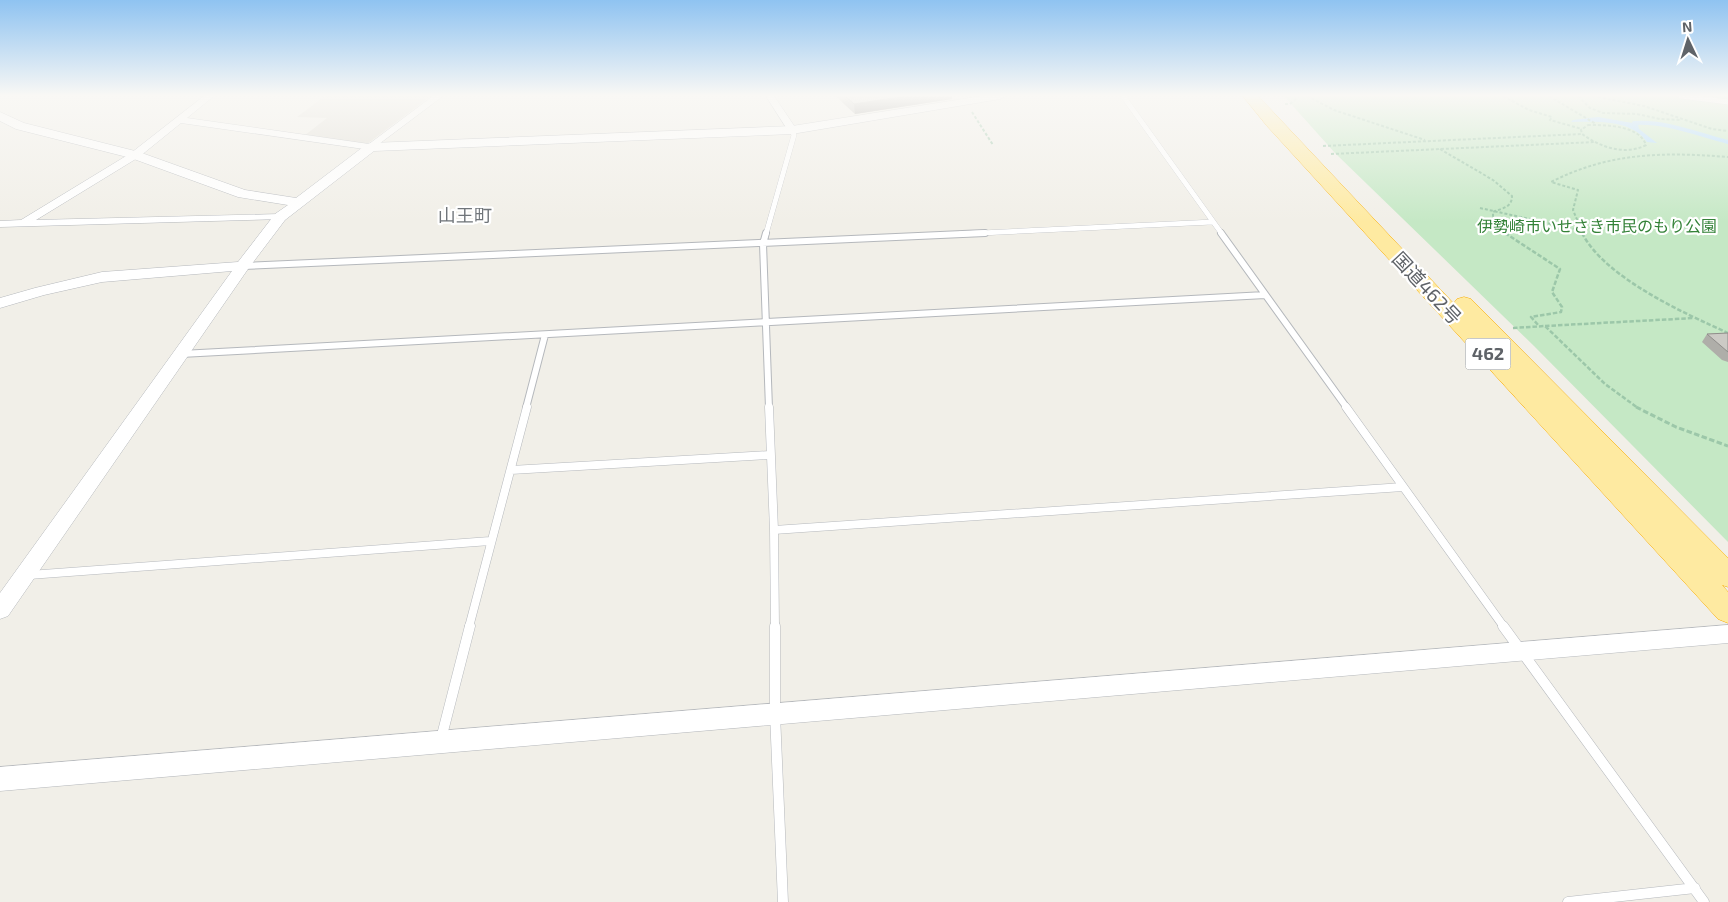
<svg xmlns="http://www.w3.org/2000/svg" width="1728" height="902" font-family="'Exo 2','Noto Sans JP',sans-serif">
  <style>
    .education { fill: #e1ded6 }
    .green { fill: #c5e8c5 }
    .water { fill: #aadaff }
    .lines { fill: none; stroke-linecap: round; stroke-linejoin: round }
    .stream { stroke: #aadaff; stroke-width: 4 }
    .service-far3-casing { stroke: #b5b8bc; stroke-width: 5.5 }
    .service-far2-casing { stroke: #b5b8bc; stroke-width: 8 }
    .service-far1-casing { stroke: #b5b8bc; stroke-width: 9 }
    .service-casing { stroke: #b5b8bc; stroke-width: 11 }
    .minor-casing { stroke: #b5b8bc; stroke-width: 1 }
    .tertiary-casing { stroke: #b5b8bc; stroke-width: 1 }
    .trunk-casing { stroke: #f9ab00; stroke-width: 1 }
    .path-far2 { stroke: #9cc7a9; stroke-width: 2; stroke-dasharray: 3 2; stroke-linecap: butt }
    .path-far1 { stroke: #9cc7a9; stroke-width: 2.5; stroke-dasharray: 4.5 2; stroke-linecap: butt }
    .path { stroke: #9cc7a9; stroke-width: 3; stroke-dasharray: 5.5 2.5; stroke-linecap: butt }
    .service-far3 { stroke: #fff; stroke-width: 5 }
    .service-far2 { stroke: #fff; stroke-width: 6 }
    .service-far1 { stroke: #fff; stroke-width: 8 }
    .service { stroke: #fff; stroke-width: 10 }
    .minor { fill: #fff; fill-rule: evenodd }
    .tertiary { fill: #fff; fill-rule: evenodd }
    .trunk { fill: #feeaa1; fill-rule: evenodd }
    .wall { fill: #afaea9 }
    .shaded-wall { fill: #8f8d8a }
    .building { fill: #cccac5; stroke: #8f8d8a }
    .labels { text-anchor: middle; stroke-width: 4.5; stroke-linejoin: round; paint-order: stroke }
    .far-park-label { font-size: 16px; fill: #348238; stroke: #fff }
    .far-quarter-label { font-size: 18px; fill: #70757a; stroke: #fff }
    .shield { fill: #fff; stroke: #8f9295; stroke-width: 1 }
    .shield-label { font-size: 18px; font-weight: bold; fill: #5f6368 }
    .street-label { font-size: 19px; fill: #5f6368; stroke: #fff }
  </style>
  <rect width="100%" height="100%" fill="#f1efe8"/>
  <path class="education" d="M 325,96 L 431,96 L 367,144 L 304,136 L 327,118 L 297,117 Z"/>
  <path class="green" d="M 1284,96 L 1728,96 L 1728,542 L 1534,346 L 1335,153 Z"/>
  <path class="water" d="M 1598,117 L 1638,124 L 1639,129 L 1657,143 L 1647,142 C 1631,119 1596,122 1571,122 L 1573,120 Z"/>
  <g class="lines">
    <path class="stream" d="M 1634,123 C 1667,121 1696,134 1728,142"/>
    <defs>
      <path id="service-far3" d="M 1123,96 L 1222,234
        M 1681,96 L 1728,102
        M 766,234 L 794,135 L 792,130
        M 960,234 L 1213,222"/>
      <path id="service-far2" d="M 766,233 L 763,244 L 769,408
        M 1221,233 L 1347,408
        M 243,266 L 985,233
        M 181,354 L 1265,295
        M 526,408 L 545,335"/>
      <path id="service-far1" d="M 769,407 L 774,530 L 775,627
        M 1346,407 L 1504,627
        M 511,470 L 770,455
        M 774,530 L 1403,487
        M 29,575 L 490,541
        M 469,627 L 527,407"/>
      <path id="service" d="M 775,626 L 775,714 L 783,902
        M 1503,626 L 1704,902
        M 441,739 L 470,626
        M 1568,902 L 1695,888"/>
      <path id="minor" d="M 204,96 L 214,96 L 187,118 L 369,144 L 433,96 L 443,96 L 371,150 L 181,123 L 139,157 L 36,220 L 280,214 L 286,217 L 284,219 L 0,227 L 0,221 L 21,220 L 131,153 Z
        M 766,96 L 774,96 L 797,130 L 795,132 L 789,132 Z"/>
      <path id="tertiary" d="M 982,96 L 1006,96 L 1000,99 L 792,134 L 374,151 L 285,220 L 248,269 L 8,616 L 0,619 L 0,593 L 232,271 L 102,282 L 44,295 L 0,308 L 0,298 L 35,288 L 102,272 L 238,262 L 275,214 L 288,205 L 238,197 L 131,158 L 16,129 L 0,121 L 0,112 L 24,123 L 139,152 L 245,190 L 296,198 L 367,144 L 371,143 L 792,126 Z
        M 1728,625 L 1728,643 L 0,791 L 0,767 Z"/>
      <path id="trunk" d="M 1243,96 L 1258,96 L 1455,305 L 1454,303 L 1457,299 L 1464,297 L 1471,299 L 1728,558 L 1728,587 L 1722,585 L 1728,592 L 1728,623 L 1718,619 L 1267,126 Z"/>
    </defs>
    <use href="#service-far3" class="service-far3-casing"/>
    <use href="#service-far2" class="service-far2-casing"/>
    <use href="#service-far1" class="service-far1-casing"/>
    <use href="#service" class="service-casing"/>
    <use href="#minor" class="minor-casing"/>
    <use href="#tertiary" class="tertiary-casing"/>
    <use href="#trunk" class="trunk-casing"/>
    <path class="path-far2" d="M 1307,96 L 1334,110 L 1425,140
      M 1503,96 L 1529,110 L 1552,117 L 1550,120 L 1582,129
      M 1549,96 L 1596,124
      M 1578,96 L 1590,108 L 1603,113 L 1637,114 L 1660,119 L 1680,120
      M 1593,96 L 1644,106 L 1712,129 L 1728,131
      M 1285,104 L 1290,104 L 1299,96
      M 972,112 L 993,145
      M 1588,125 C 1606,125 1639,125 1646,145 C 1625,156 1600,147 1582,134 L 1581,130 Z
      M 1323,146 L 1582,134
      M 1440,149 L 1493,180 L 1512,196 C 1512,208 1502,208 1493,212 L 1493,225 L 1507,234
      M 1331,154 L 1595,142
      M 1480,208 L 1579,230
      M 1583,234 L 1573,210 L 1578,190 L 1551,182 C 1610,152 1664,152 1728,157"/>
    <path class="path-far1" d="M 1505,233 L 1560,269 L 1552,292 L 1562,307 L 1561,312 L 1531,317 L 1539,326
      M 1582,233 C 1605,278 1684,313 1728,333
      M 1545,326 L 1694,318
      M 1513,328 L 1545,326 L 1605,384 L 1638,408"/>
    <path class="path" d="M 1636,407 L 1676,427 L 1728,446"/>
    <use href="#service-far3" class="service-far3"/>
    <use href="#service-far2" class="service-far2"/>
    <use href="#service-far1" class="service-far1"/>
    <use href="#service" class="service"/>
    <use href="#minor" class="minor"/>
    <use href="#tertiary" class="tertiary"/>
    <use href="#trunk" class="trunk"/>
  </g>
  <path class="wall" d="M 836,96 L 952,96 L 952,99 L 855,114 L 845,105 Z
    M 1728,333 L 1728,362 L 1722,360 L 1702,342 L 1707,334 Z"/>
  <path class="shaded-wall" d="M 906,96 L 952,96 L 952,99 L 855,114 L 854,104 Z"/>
  <path class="building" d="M 845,96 L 906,96 L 854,104 Z
    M 1728,333 L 1728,352 L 1707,334 Z"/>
  <linearGradient id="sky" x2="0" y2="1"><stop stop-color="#8fc3f1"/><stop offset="0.43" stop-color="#f9f8f5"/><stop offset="1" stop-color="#f9f8f5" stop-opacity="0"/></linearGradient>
  <rect width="1728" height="222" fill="url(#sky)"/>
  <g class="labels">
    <g class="far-park-label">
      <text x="1597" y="232">伊勢崎市いせさき市民のもり公園</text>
    </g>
    <g class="far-quarter-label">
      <text x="465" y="222">山王町</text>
    </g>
    <rect class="shield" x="1465.5" y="338.5" width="45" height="31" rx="4"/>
    <g class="shield-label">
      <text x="1488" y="360">462</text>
    </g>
    <g class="street-label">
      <text transform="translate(1427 288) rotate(47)" y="7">国道462号</text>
    </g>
  </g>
  <g transform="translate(1688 40) rotate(356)" stroke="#ffffff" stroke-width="4" paint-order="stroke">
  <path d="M0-4L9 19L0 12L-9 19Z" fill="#5f6368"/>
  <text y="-8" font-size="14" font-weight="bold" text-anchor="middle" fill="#5f6368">N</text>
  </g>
</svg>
